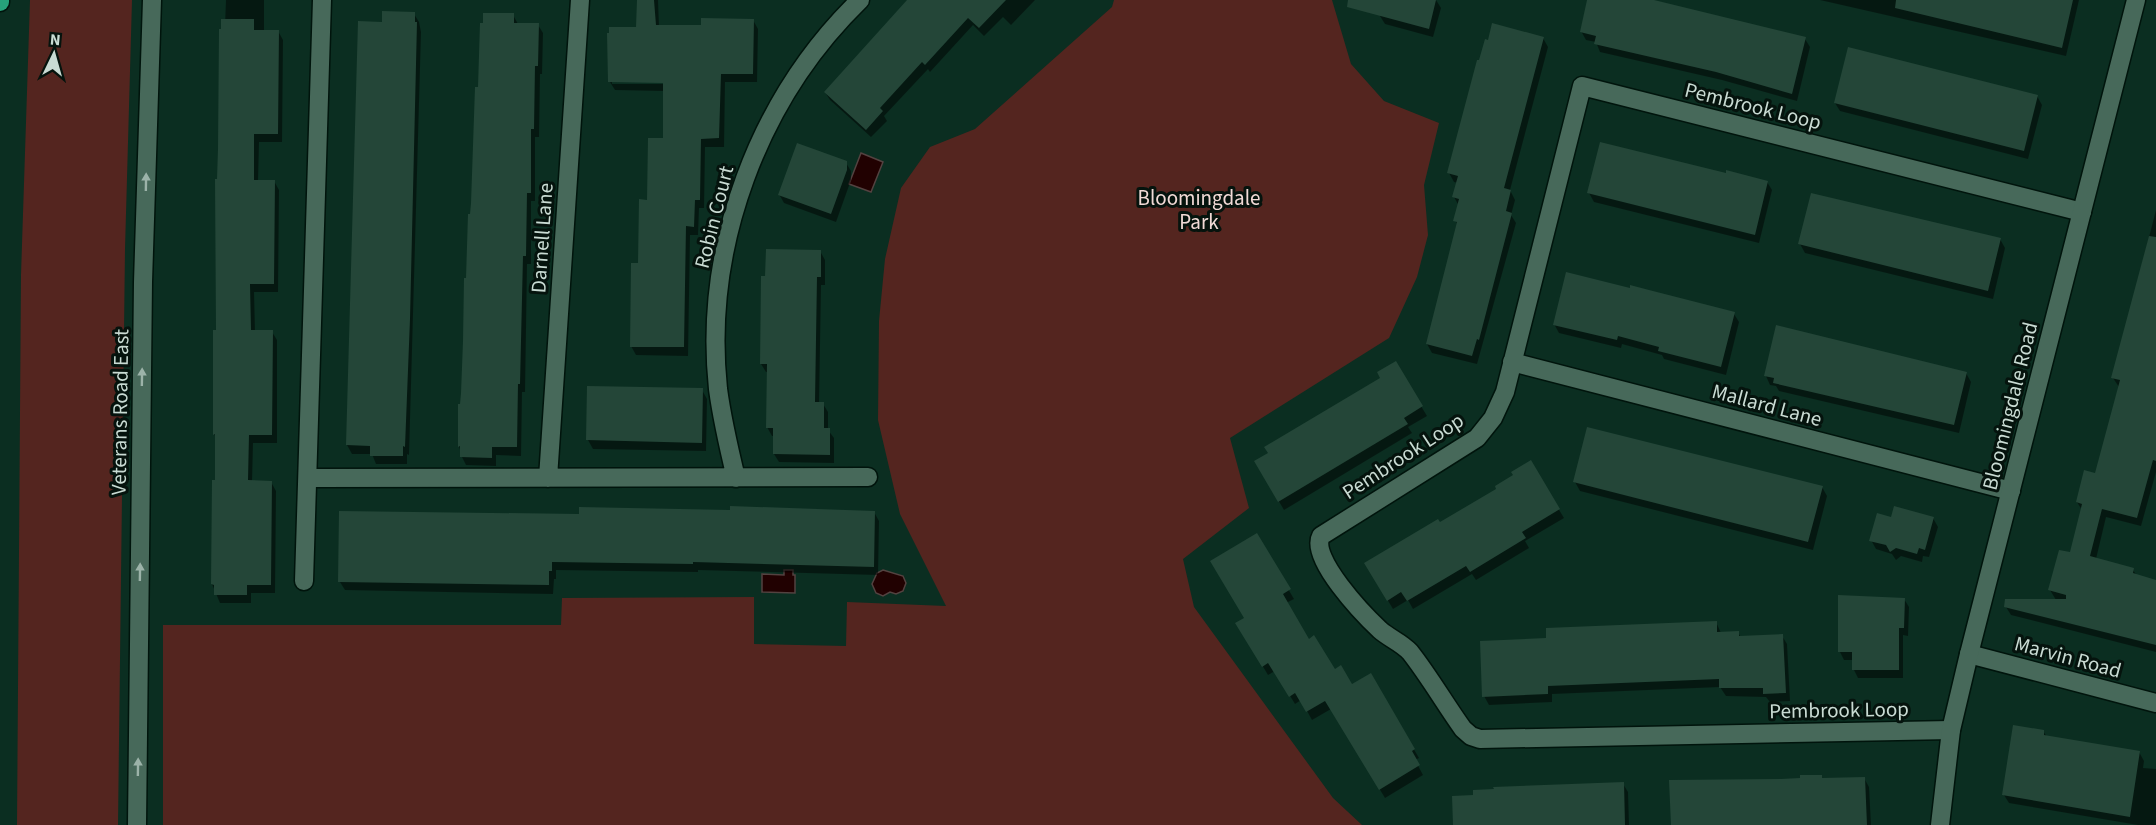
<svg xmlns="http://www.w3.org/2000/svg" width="2156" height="825" font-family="'Source Sans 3',sans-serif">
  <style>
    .green { fill: #54251f }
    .water { fill: #210101; stroke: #534240; stroke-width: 1.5 }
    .shadow { fill: #0007; fill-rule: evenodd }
    .building { fill: #244638 }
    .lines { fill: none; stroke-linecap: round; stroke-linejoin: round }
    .minor-casing { stroke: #00140c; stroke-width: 21 }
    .tertiary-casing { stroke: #00140c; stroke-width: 21 }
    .motorway-casing { stroke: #00140c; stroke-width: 21 }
    .minor { stroke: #47695a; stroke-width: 18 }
    .tertiary { stroke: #47695a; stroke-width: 18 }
    .motorway { stroke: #26a27a; stroke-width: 18 }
    .oneway { fill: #9cb3a9 }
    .labels { text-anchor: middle; stroke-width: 6; stroke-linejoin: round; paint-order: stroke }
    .street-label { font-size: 21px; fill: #c9dbd3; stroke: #05130d }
    .park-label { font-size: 21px; fill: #f1dad6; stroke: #05130d }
  </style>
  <rect width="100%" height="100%" fill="#0b2e21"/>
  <path class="green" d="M 30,0 L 132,0 L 125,249 L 118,825 L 17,825 L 21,275 Z
    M 1114,0 L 1332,0 L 1351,64 L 1384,101 L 1439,123 L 1424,185 L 1428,235 L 1417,277 L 1389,338 L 1230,438 L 1249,508 L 1183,559 L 1194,607 L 1333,798 L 1362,825 L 163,825 L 163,625 L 561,625 L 562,598 L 754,597 L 754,644 L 846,646 L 847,602 L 946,606 L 900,514 L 878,420 L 879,321 L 885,259 L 901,188 L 930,147 L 975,129 L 1112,7 Z"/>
  <path class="water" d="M 861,153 L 883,162 L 871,192 L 849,184 Z
    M 784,570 L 793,570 L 793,575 L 795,575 L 795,593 L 762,592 L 762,574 L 784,575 Z
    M 883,570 L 903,576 L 906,583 L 903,591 L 896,594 L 890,592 L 883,596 L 876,593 L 872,584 L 877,573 Z"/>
  <path class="shadow" d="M 226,0 L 264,0 L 264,31 L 278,31 L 283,40 L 282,142 L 259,142 L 258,181 L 274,181 L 279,190 L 278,292 L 254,292 L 255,332 L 272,332 L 277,340 L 277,443 L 253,443 L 252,482 L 271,482 L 276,491 L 275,593 L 251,593 L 251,603 L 220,603 L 212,584 L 217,439 L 214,434 L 219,181 Z
    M 639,0 L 658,0 L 659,27 L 702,27 L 753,20 L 758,29 L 757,82 L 725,82 L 724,147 L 705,147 L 704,208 L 699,208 L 698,235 L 690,235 L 688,356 L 636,355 L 631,346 L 639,265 L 664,140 L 665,91 L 615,90 L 610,82 L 638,29 ZM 612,81 L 671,81 L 671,84 L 612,84 Z
    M 931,0 L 1035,0 L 1011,25 L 1003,17 L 984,36 L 973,25 L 930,72 L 928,69 L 884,116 L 887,121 L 871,137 L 830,100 L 825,92 Z
    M 1384,0 L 1436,0 L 1441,8 L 1433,37 L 1385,24 L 1380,16 Z
    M 1589,0 L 1648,0 L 1805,39 L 1810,47 L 1797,101 L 1722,80 L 1600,52 L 1596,42 L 1586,40 L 1581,31 Z
    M 1820,0 L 2079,0 L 2066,56 Z
    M 414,14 L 419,22 L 421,32 L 409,455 L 407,454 L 407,464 L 376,464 L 372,454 L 352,454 L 347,445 L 383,23 Z
    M 513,15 L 518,24 L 538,25 L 543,33 L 542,74 L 540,74 L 539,137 L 535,137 L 535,201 L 531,201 L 531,264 L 527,264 L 525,392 L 522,392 L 521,456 L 496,455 L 496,466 L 466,465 L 462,457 L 459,446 L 460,406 L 462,406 L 479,88 Z
    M 1543,38 L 1548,47 L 1510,190 L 1515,200 L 1511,215 L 1516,223 L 1477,364 L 1432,353 L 1427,344 L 1458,225 L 1455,220 L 1459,206 L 1454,197 L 1458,183 L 1454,182 L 1449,173 Z
    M 2037,96 L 2042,105 L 2028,159 L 1840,111 L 1835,103 Z
    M 846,163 L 851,171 L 851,180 L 836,222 L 784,203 L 779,194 Z
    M 1727,175 L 1767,182 L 1772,190 L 1759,243 L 1594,202 L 1589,193 Z
    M 2156,210 L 2156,472 L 2141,526 L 2106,517 L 2096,559 L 2133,570 L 2137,576 L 2156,581 L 2156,652 L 2011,615 L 2006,607 L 2056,600 L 2050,590 L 2072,554 L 2082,510 L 2077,502 L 2096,475 L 2119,387 L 2113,378 Z
    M 2000,239 L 2005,248 L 1993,299 L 1805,253 L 1800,244 Z
    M 820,251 L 825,260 L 825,285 L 821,285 L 819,404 L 823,404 L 828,412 L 828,430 L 834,438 L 834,463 L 779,462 L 774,454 L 774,436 L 772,436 L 767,427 L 769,372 L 766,372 L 761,364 Z
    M 1734,314 L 1739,322 L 1726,375 L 1664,359 L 1662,355 L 1622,344 L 1621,348 L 1559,333 L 1554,324 Z
    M 1395,363 L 1427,416 L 1408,427 L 1412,433 L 1284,510 L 1256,462 L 1382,378 Z
    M 1966,373 L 1971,382 L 1959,433 L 1779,391 L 1776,386 L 1770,385 L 1766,376 Z
    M 589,388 L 702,390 L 707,399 L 706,451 L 593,449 L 588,440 Z
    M 1530,462 L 1564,518 L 1525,541 L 1529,548 L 1476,580 L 1472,574 L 1413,609 L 1408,600 L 1393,609 L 1366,564 L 1439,524 L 1498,489 Z
    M 1575,482 L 1822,487 L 1827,496 L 1813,550 L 1580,491 Z
    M 874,512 L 879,521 L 878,575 L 698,570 L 698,572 L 556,570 L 556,579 L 554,579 L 553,594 L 345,590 L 340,582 L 581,516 Z
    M 1892,518 L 1933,518 L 1938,527 L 1929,557 L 1923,556 L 1922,562 L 1901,556 L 1896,560 L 1892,554 L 1876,549 L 1871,540 Z
    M 1256,535 L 1294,599 L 1286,603 L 1309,641 L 1334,671 L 1352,686 L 1370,675 L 1419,758 L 1415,760 L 1423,775 L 1385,798 L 1331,709 L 1312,720 L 1301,700 L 1295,704 L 1275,671 L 1268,675 L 1237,623 L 1246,618 Z
    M 1839,596 L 1904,599 L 1909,607 L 1908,636 L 1903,635 L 1903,678 L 1858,678 L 1854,670 L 1854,660 L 1844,660 L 1840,652 Z
    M 1716,622 L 1721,633 L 1738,632 L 1741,638 L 1782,636 L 1787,644 L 1790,701 L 1770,702 L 1766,697 L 1726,696 L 1720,687 L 1552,694 L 1552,702 L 1489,705 L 1484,696 L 1548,639 Z
    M 2043,731 L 2047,737 L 2139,752 L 2144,761 L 2143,768 L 2156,769 L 2156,825 L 2138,825 L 2009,803 L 2004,795 Z
    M 1864,778 L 1869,787 L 1871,825 L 1673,825 L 1823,780 Z
    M 1623,784 L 1628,792 L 1629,825 L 1455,825 Z"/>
  <path class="building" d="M 637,0 L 654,0 L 656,25 L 701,25 L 701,18 L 754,19 L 753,74 L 721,74 L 719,138 L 701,139 L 700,200 L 695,200 L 694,227 L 686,226 L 684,347 L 630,347 L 631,263 L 638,263 L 639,199 L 647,200 L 648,138 L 663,138 L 663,83 L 608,82 L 607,33 L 609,33 L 609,27 L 636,27 Z
    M 907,0 L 1006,0 L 979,28 L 968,18 L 925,65 L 922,62 L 880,108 L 883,111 L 866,130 L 824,92 Z
    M 1348,0 L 1436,0 L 1429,29 L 1347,7 Z
    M 1587,0 L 1654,0 L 1806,37 L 1792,94 L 1716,72 L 1594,44 L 1596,36 L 1580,32 Z
    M 1896,0 L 2073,0 L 2062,48 L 1895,8 Z
    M 382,11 L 415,12 L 415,22 L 417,22 L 410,319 L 405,447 L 403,446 L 403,456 L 370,456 L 370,446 L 346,445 L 358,21 L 382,22 Z
    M 483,13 L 514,13 L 514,23 L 539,23 L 538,66 L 535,66 L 534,129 L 531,129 L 531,193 L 527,193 L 526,256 L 523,256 L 520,384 L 518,384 L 517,447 L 492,447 L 492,458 L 460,457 L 460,446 L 458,447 L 458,404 L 460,404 L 461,393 L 463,341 L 464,278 L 466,278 L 468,214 L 470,214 L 471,203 L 475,87 L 478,87 L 480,23 L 483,23 Z
    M 221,19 L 254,19 L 254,30 L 279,30 L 278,134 L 254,134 L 254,180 L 275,180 L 274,284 L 250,284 L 251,330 L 273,330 L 272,435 L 249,435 L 248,480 L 272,481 L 271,585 L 247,585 L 247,595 L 214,595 L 214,585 L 211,584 L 212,480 L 215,480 L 215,434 L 213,435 L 213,330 L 216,330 L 215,179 L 217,179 L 218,149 L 219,29 L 221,29 Z
    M 1492,23 L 1544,37 L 1504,188 L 1511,190 L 1506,211 L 1512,213 L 1479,340 L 1477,339 L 1472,356 L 1426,344 L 1457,222 L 1453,221 L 1459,199 L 1452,197 L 1458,176 L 1447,173 L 1477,60 L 1479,60 L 1485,39 L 1488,40 Z
    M 1848,47 L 2038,95 L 2024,151 L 1834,103 Z
    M 1600,142 L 1726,173 L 1726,170 L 1768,181 L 1755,235 L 1587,193 Z
    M 797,143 L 847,161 L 847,170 L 831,214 L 778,195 Z
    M 1811,193 L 2001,238 L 1988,291 L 1798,244 Z
    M 2149,236 L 2156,237 L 2156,461 L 2153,460 L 2137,518 L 2102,509 L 2090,556 L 2134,568 L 2133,573 L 2156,580 L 2156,645 L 2004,607 L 2005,599 L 2066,599 L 2066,595 L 2048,590 L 2059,550 L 2070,552 L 2082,504 L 2076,502 L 2084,470 L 2095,473 L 2120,380 L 2111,378 Z
    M 766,249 L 821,250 L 821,277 L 817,277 L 815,402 L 824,402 L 824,428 L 830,428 L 830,455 L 773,454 L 773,428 L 766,428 L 767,364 L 760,364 L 761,276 L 765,276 Z
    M 1566,272 L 1630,288 L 1630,285 L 1649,290 L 1735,312 L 1721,367 L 1658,351 L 1659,347 L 1618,336 L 1617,340 L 1553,325 Z
    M 1776,325 L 1967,372 L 1954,425 L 1773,383 L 1774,378 L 1764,376 Z
    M 1396,361 L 1423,406 L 1404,418 L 1408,424 L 1278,502 L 1254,461 L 1268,453 L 1264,447 L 1380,378 L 1377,372 Z
    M 587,386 L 703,388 L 702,443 L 586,440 Z
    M 1587,427 L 1823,486 L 1808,542 L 1573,482 Z
    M 1531,460 L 1560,509 L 1522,532 L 1526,538 L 1470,572 L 1466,566 L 1407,601 L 1401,592 L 1387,601 L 1364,563 L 1438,519 L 1440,522 L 1496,489 L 1495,486 L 1513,475 L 1511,472 Z
    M 730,506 L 875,511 L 874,567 L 693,562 L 693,564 L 552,562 L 552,571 L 549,571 L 549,585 L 338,582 L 339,511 L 579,514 L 579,507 L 730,510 Z
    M 1894,506 L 1934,517 L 1925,550 L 1919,548 L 1917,554 L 1896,548 L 1890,552 L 1886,545 L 1869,541 L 1877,513 L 1891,517 Z
    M 1257,533 L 1291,589 L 1283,594 L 1309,639 L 1314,635 L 1335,669 L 1341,665 L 1352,684 L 1371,673 L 1415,749 L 1412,751 L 1420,765 L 1379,790 L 1325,701 L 1306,712 L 1295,693 L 1289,697 L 1268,663 L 1262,667 L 1235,623 L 1244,618 L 1210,561 Z
    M 1838,595 L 1905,598 L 1904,628 L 1899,628 L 1899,670 L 1852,670 L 1852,652 L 1838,652 Z
    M 1717,621 L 1717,632 L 1739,631 L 1739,636 L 1783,634 L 1786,693 L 1763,694 L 1763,688 L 1719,688 L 1719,679 L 1548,686 L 1548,694 L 1482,697 L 1480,641 L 1546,638 L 1546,628 Z
    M 2013,725 L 2044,730 L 2044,735 L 2140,751 L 2130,817 L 2002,795 Z
    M 1800,775 L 1822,775 L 1822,778 L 1865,777 L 1867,825 L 1671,825 L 1669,780 L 1781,779 L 1800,778 Z
    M 1624,782 L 1625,825 L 1453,825 L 1452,796 L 1473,795 L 1473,790 L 1494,789 L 1493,787 Z"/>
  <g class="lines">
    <defs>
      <path id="minor" d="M 1512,362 L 2011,491
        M 308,478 L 868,477
        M 548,478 L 580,0
        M 736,478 C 729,449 722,419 718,389 C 703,247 758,99 860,0
        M 304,581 L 322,0
        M 1969,654 L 2156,703
        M 1951,730 L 1480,739 L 1471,736 L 1463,729 C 1445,704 1429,676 1410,652 C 1402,643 1389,638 1380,630 C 1364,615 1309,558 1321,536 L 1477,438 L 1493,418 L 1505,392 L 1582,86 L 2082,212"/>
      <path id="tertiary" d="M 137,825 L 143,282 L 152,0
        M 1940,825 L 1951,730 L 1969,654 L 2136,0"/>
      <path id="motorway" d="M 0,2 L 0,0"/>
    </defs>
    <use href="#minor" class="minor-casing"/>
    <use href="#tertiary" class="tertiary-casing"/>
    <use href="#motorway" class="motorway-casing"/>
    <use href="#minor" class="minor"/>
    <use href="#tertiary" class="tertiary"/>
    <use href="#motorway" class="motorway"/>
  </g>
  <defs><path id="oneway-solid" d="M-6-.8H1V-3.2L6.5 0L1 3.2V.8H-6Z" transform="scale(1.5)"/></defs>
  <g class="oneway">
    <use href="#oneway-solid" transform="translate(146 182) rotate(-89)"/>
    <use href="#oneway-solid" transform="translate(142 377) rotate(-89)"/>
    <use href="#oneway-solid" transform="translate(140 572) rotate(-89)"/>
    <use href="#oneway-solid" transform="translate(138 767) rotate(-89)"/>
  </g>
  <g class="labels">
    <g class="street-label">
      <text transform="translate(1753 106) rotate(14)" y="7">Pembrook Loop</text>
      <text transform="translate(714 217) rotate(-76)" y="7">Robin Court</text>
      <text transform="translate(542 238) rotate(-86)" y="7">Darnell Lane</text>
      <text transform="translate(1767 405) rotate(15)" y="7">Mallard Lane</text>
      <text transform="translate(2010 406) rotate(-76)" y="7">Bloomingdale Road</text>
      <text transform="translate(120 412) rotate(-89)" y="7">Veterans Road East</text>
      <text transform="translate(1403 456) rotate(-33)" y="7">Pembrook Loop</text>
      <text transform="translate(2068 657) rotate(15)" y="7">Marvin Road</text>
      <text transform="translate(1839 710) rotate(-1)" y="7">Pembrook Loop</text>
    </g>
    <g class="park-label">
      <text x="1199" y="205">Bloomingdale<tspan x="1199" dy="24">Park</tspan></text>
    </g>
  </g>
  <g transform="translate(54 54) rotate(5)" stroke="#05130d" stroke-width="4.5" paint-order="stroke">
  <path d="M0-4.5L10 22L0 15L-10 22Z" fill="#c9dbd3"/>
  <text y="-9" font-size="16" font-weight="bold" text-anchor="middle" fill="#c9dbd3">N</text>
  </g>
</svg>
